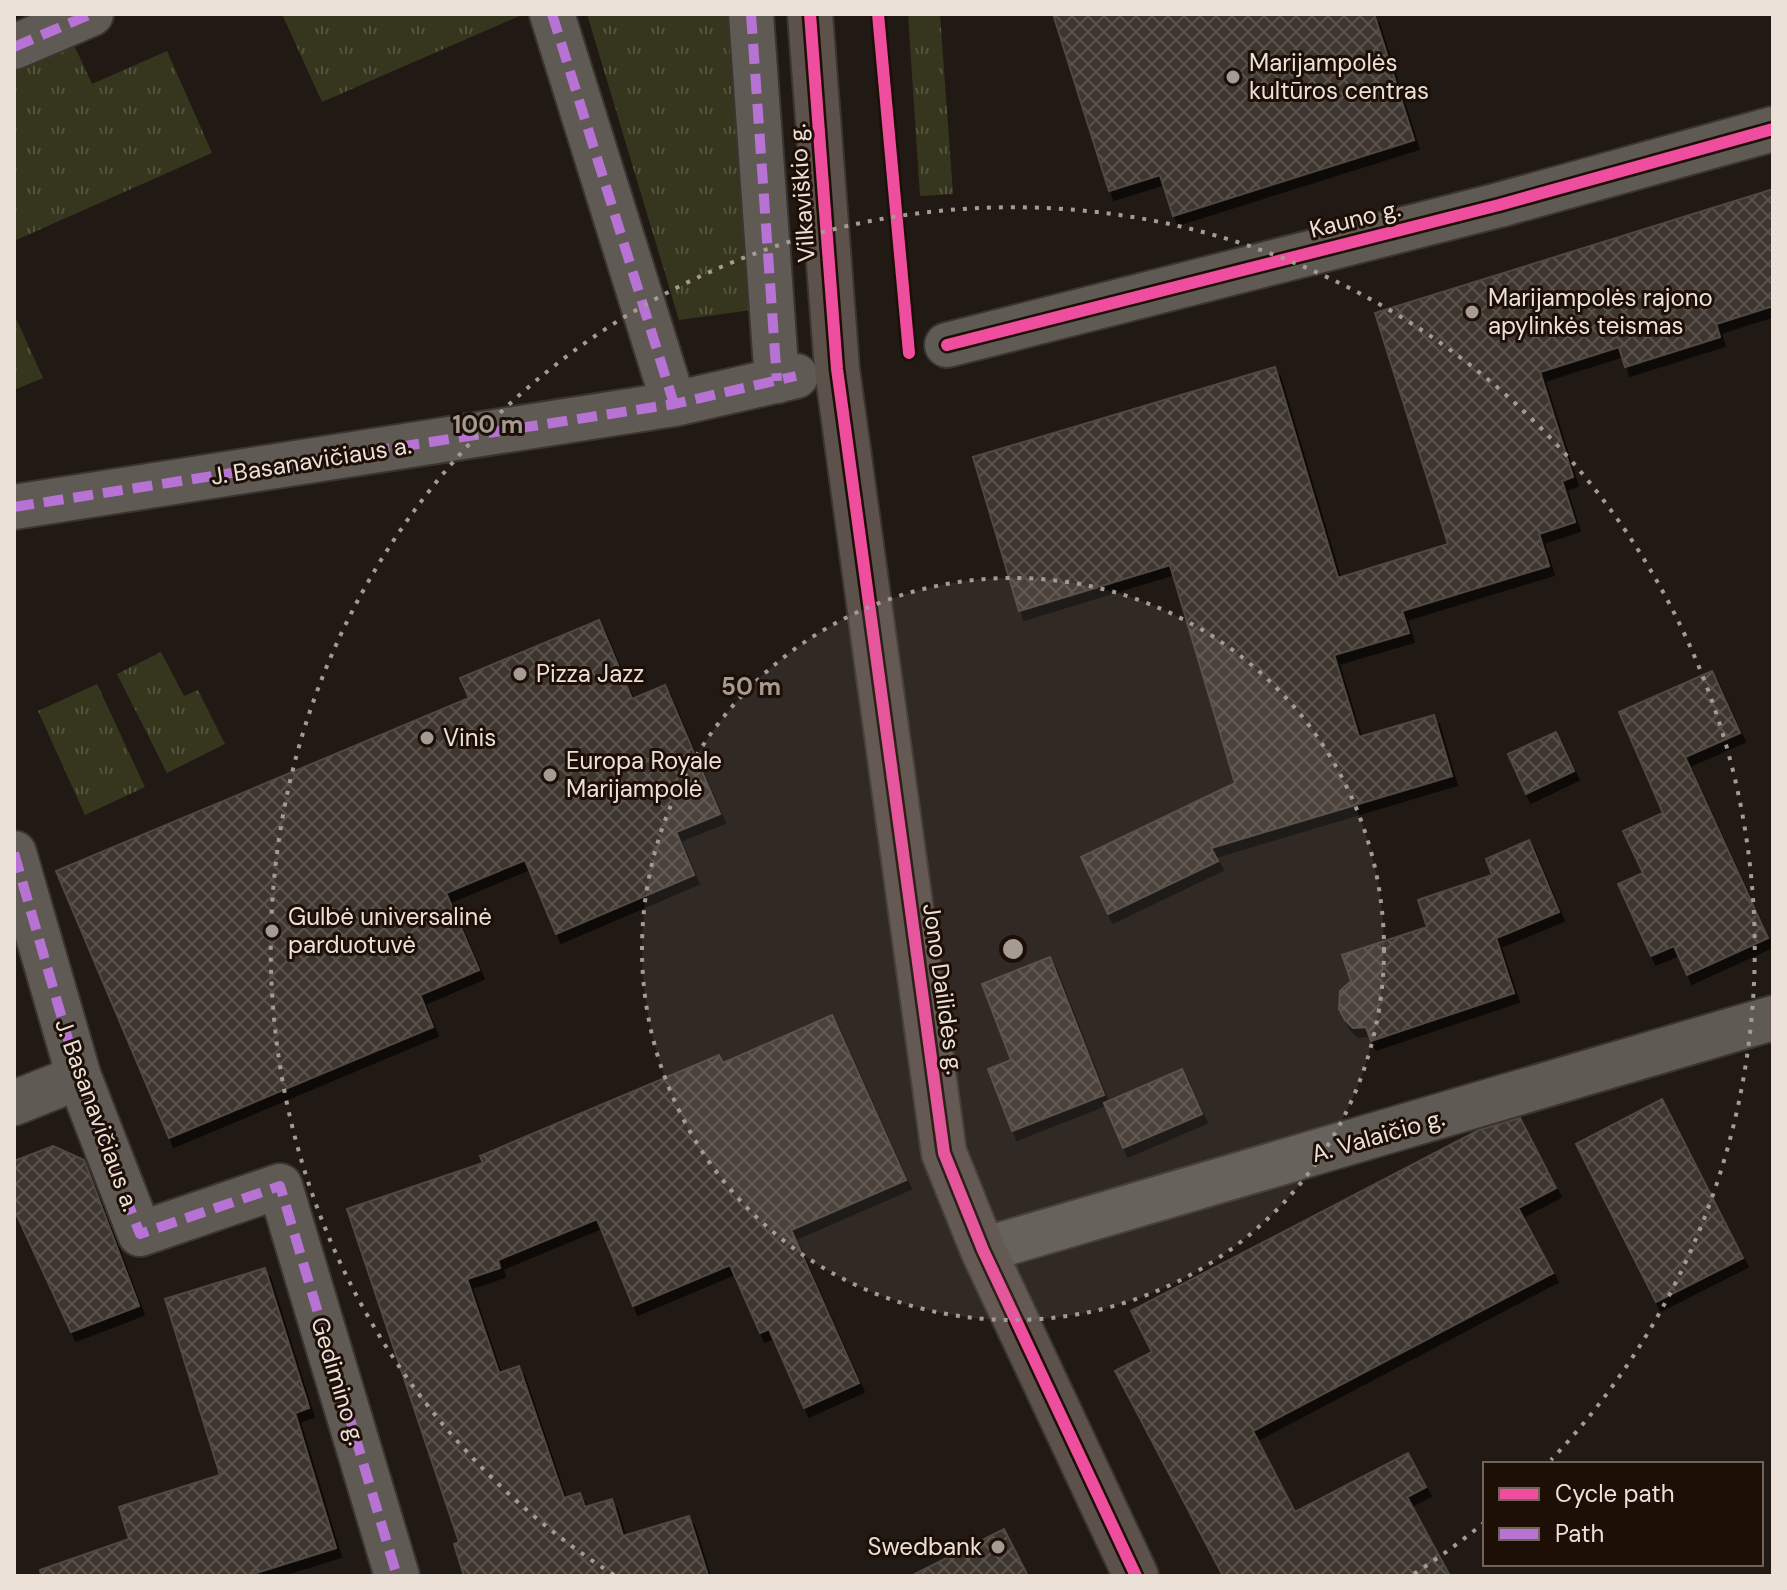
<svg xmlns="http://www.w3.org/2000/svg" width="1787" height="1590" font-family="'DM Sans',sans-serif">
  <style>
    .grass { fill: url(#grass-tufts) }
    .building { fill: url(#building-cross-hatch); stroke: #4f4843; stroke-width: 2; filter: url(#shadow) }
    .lines { fill: none; stroke-linecap: round; stroke-linejoin: round }
    .minor-casing { stroke: #3b3531; stroke-width: 48 }
    .highway-casing { stroke: #3b3531; stroke-width: 48 }
    .minor { stroke: #605a55; stroke-width: 44 }
    .highway { stroke: #5d514b; stroke-width: 44 }
    .quiet { stroke: #b673d3; stroke-width: 10; stroke-dasharray: 20 10; stroke-linecap: butt }
    .cycleway-casing { stroke: #1d0f05; stroke-width: 17 }
    .cycleway { stroke: #ef4d9e; stroke-width: 12 }
    .ring { fill: none; stroke: #a49b94; stroke-width: 4; stroke-dasharray: 4 8 }
    .poi-dot { fill: #a49b94; stroke: #1d0f05; stroke-width: 3 }
    .labels { text-anchor: middle; stroke-width: 6; stroke-linejoin: round; paint-order: stroke }
    .poi-label { font-size: 24px; fill: #ebe1d9; stroke: #1d0f05; text-anchor: start }
    .street-label { font-size: 24px; fill: #ebe1d9; stroke: #1d0f05 }
    .centre { fill: #a49b94; stroke: #1d0f05; stroke-width: 4 }
    .ring-label { font-size: 24px; text-anchor: middle; font-weight: bold; fill: #a49b94; stroke: #1d0f05; stroke-width: 6; stroke-linejoin: round; paint-order: stroke }
  </style>
  <defs>
    <pattern id="grass-tufts" width="24" height="20" patternUnits="userSpaceOnUse" patternTransform="scale(2)"><rect width="24" height="20" fill="#36361e"/><path d="M3 7l-1-3M5 7V3M7 7l1-3M15 17l-1-3M17 17v-4M19 17l1-3" fill="none" stroke="#53533e"/></pattern>
    <pattern id="building-cross-hatch" width="8" height="8" patternUnits="userSpaceOnUse" patternTransform="scale(2)"><rect width="8" height="8" fill="#3d352e"/><path d="M0 0l8 8M0 8l8-8" fill="none" stroke="#59524c"/></pattern>
    <filter id="shadow"><feDropShadow dx="5" dy="9" stdDeviation="0" flood-color="#0009"/></filter>
  </defs>
  <rect width="100%" height="100%" fill="#211a14"/>
  <path class="grass" d="M 282,14 L 524,14 L 322,102 Z
    M 587,14 L 727,14 L 751,310 L 679,320 Z
    M 908,14 L 940,14 L 953,194 L 920,196 Z
    M 68,32 L 92,84 L 167,51 L 212,153 L 14,241 L 14,56 Z
    M 14,314 L 43,378 L 14,390 Z
    M 161,652 L 184,696 L 198,690 L 225,744 L 167,773 L 117,674 Z
    M 97,684 L 145,787 L 85,815 L 38,711 Z"/>
  <path class="building" d="M 1053,14 L 1374,14 L 1414,140 L 1173,216 L 1160,175 L 1109,191 Z
    M 1773,189 L 1773,306 L 1716,324 L 1720,337 L 1625,367 L 1619,347 L 1540,372 L 1573,477 L 1562,481 L 1575,522 L 1539,534 L 1549,566 L 1402,611 L 1409,633 L 1334,655 L 1359,737 L 1434,715 L 1452,776 L 1211,848 L 1218,861 L 1108,914 L 1081,857 L 1235,783 L 1170,565 L 1019,611 L 973,457 L 1275,367 L 1338,578 L 1448,544 L 1375,313 Z
    M 599,620 L 632,699 L 665,685 L 720,814 L 676,832 L 694,875 L 556,934 L 525,860 L 446,893 L 479,970 L 420,995 L 433,1027 L 169,1138 L 56,871 L 469,698 L 460,678 Z
    M 1712,671 L 1740,733 L 1685,757 L 1768,938 L 1687,975 L 1674,946 L 1651,956 L 1618,884 L 1643,873 L 1623,831 L 1663,813 L 1619,712 Z
    M 1556,732 L 1574,771 L 1526,794 L 1508,754 Z
    M 1529,840 L 1559,912 L 1496,938 L 1514,993 L 1371,1041 L 1366,1027 L 1353,1028 L 1345,1020 L 1339,1009 L 1340,991 L 1351,981 L 1342,955 L 1427,927 L 1418,900 L 1492,875 L 1486,859 Z
    M 1050,957 L 1104,1095 L 1012,1131 L 988,1069 L 1011,1060 L 982,984 Z
    M 832,1015 L 906,1180 L 791,1230 L 859,1383 L 804,1408 L 769,1329 L 760,1333 L 730,1265 L 633,1306 L 597,1219 L 498,1260 L 500,1268 L 467,1279 L 499,1373 L 519,1366 L 564,1498 L 580,1493 L 585,1507 L 612,1499 L 623,1536 L 689,1516 L 708,1576 L 464,1576 L 454,1544 L 459,1542 L 347,1209 L 483,1163 L 480,1156 L 719,1055 L 723,1063 Z
    M 1182,1069 L 1202,1114 L 1123,1148 L 1104,1103 Z
    M 1662,1099 L 1743,1258 L 1656,1302 L 1576,1144 Z
    M 1520,1118 L 1556,1188 L 1518,1208 L 1553,1273 L 1253,1431 L 1295,1512 L 1408,1453 L 1426,1487 L 1407,1497 L 1450,1576 L 1223,1576 L 1115,1371 L 1152,1352 L 1131,1311 L 1479,1130 Z
    M 53,1146 L 84,1160 L 139,1306 L 71,1332 L 14,1209 L 14,1161 Z
    M 265,1268 L 309,1408 L 295,1413 L 336,1548 L 246,1576 L 41,1576 L 40,1570 L 129,1539 L 119,1507 L 220,1475 L 165,1299 Z
    M 1004,1529 L 1028,1576 L 911,1576 Z"/>
  <g class="lines">
    <defs>
      <path id="minor" d="M 552,14 L 674,404
        M 751,14 L 777,381
        M 14,47 L 91,14
        M 947,345 L 1499,205 L 1773,129
        M 14,507 L 674,404 L 796,376
        M 14,853 L 79,1077 L 140,1234 L 280,1186 L 397,1576
        M 14,1103 L 79,1077
        M 983,1250 L 1773,1018"/>
      <path id="highway" d="M 810,14 L 837,369 L 944,1153 L 983,1250 L 1136,1576"/>
    </defs>
    <use href="#minor" class="minor-casing"/>
    <use href="#highway" class="highway-casing"/>
    <use href="#minor" class="minor"/>
    <use href="#highway" class="highway"/>
    <path class="quiet" d="M 552,14 L 674,404
      M 751,14 L 777,381
      M 14,47 L 91,14
      M 14,507 L 674,404 L 796,376
      M 14,853 L 79,1077 L 140,1234 L 280,1186 L 397,1576"/>
    <defs>
      <path id="cycleway" d="M 810,14 L 837,369 L 944,1153 L 983,1250 L 1136,1576
        M 878,14 L 909,353
        M 947,345 L 1499,205 L 1773,129"/>
    </defs>
    <use href="#cycleway" class="cycleway-casing"/>
    <use href="#cycleway" class="cycleway"/>
  </g>
  <circle cx="1013" cy="949" r="371" fill="#a49b94" fill-opacity=".12"/>
  <g class="ring">
    <circle cx="1013" cy="949" r="371"/>
    <path d="M1485 1522A742 742 0 0 1 1412 1575M614 1575A742 742 0 1 1 1551 1460"/>
  </g>
  <g class="poi-dot">
    <circle cx="1233" cy="77" r="8"/>
    <circle cx="1472" cy="312" r="8"/>
    <circle cx="520" cy="674" r="8"/>
    <circle cx="427" cy="738" r="8"/>
    <circle cx="550" cy="775" r="8"/>
    <circle cx="272" cy="931" r="8"/>
    <circle cx="998" cy="1547" r="8"/>
  </g>
  <g class="labels">
    <g class="poi-label">
      <text x="1249" y="71">Marijampolės<tspan x="1249" dy="28">kultūros centras</tspan></text>
      <text x="1488" y="306">Marijampolės rajono<tspan x="1488" dy="28">apylinkės teismas</tspan></text>
      <text x="536" y="682">Pizza Jazz</text>
      <text x="443" y="746">Vinis</text>
      <text x="566" y="769">Europa Royale<tspan x="566" dy="28">Marijampolė</tspan></text>
      <text x="288" y="925">Gulbė universalinė<tspan x="288" dy="28">parduotuvė</tspan></text>
      <text x="982" y="1555" text-anchor="end">Swedbank</text>
    </g>
    <g class="street-label">
      <text transform="translate(802 193) rotate(-94)" y="8">Vilkaviškio g.</text>
      <text transform="translate(1355 219) rotate(-14)" y="8">Kauno g.</text>
      <text transform="translate(311 461) rotate(-9)" y="8">J. Basanavičiaus a.</text>
      <text transform="translate(943 989) rotate(82)" y="8">Jono Dailidės g.</text>
      <text transform="translate(97 1115) rotate(70)" y="8">J. Basanavičiaus a.</text>
      <text transform="translate(1378 1136) rotate(-16)" y="8">A. Valaičio g.</text>
      <text transform="translate(338 1381) rotate(73)" y="8">Gedimino g.</text>
    </g>
  </g>
  <circle cx="1013" cy="949" r="12" class="centre"/>
  <g class="ring-label">
    <text x="488" y="433">100 m</text>
    <text x="751" y="695">50 m</text>
  </g>
  <rect width="1787" height="1590" fill="none" stroke="#ebe1d9" stroke-width="32"/>
  <rect x="1483" y="1462" width="280" height="104" fill="#1d0f05" stroke="#6f635a" stroke-width="2"/>
  <rect x="1499" y="1488" width="40" height="12" fill="#ef4d9e" stroke="#6f635a" stroke-width="2"/>
  <text x="1555" y="1502" font-size="24" fill="#ebe1d9">Cycle path</text>
  <rect x="1499" y="1528" width="40" height="12" fill="#b673d3" stroke="#6f635a" stroke-width="2"/>
  <text x="1555" y="1542" font-size="24" fill="#ebe1d9">Path</text>
</svg>
